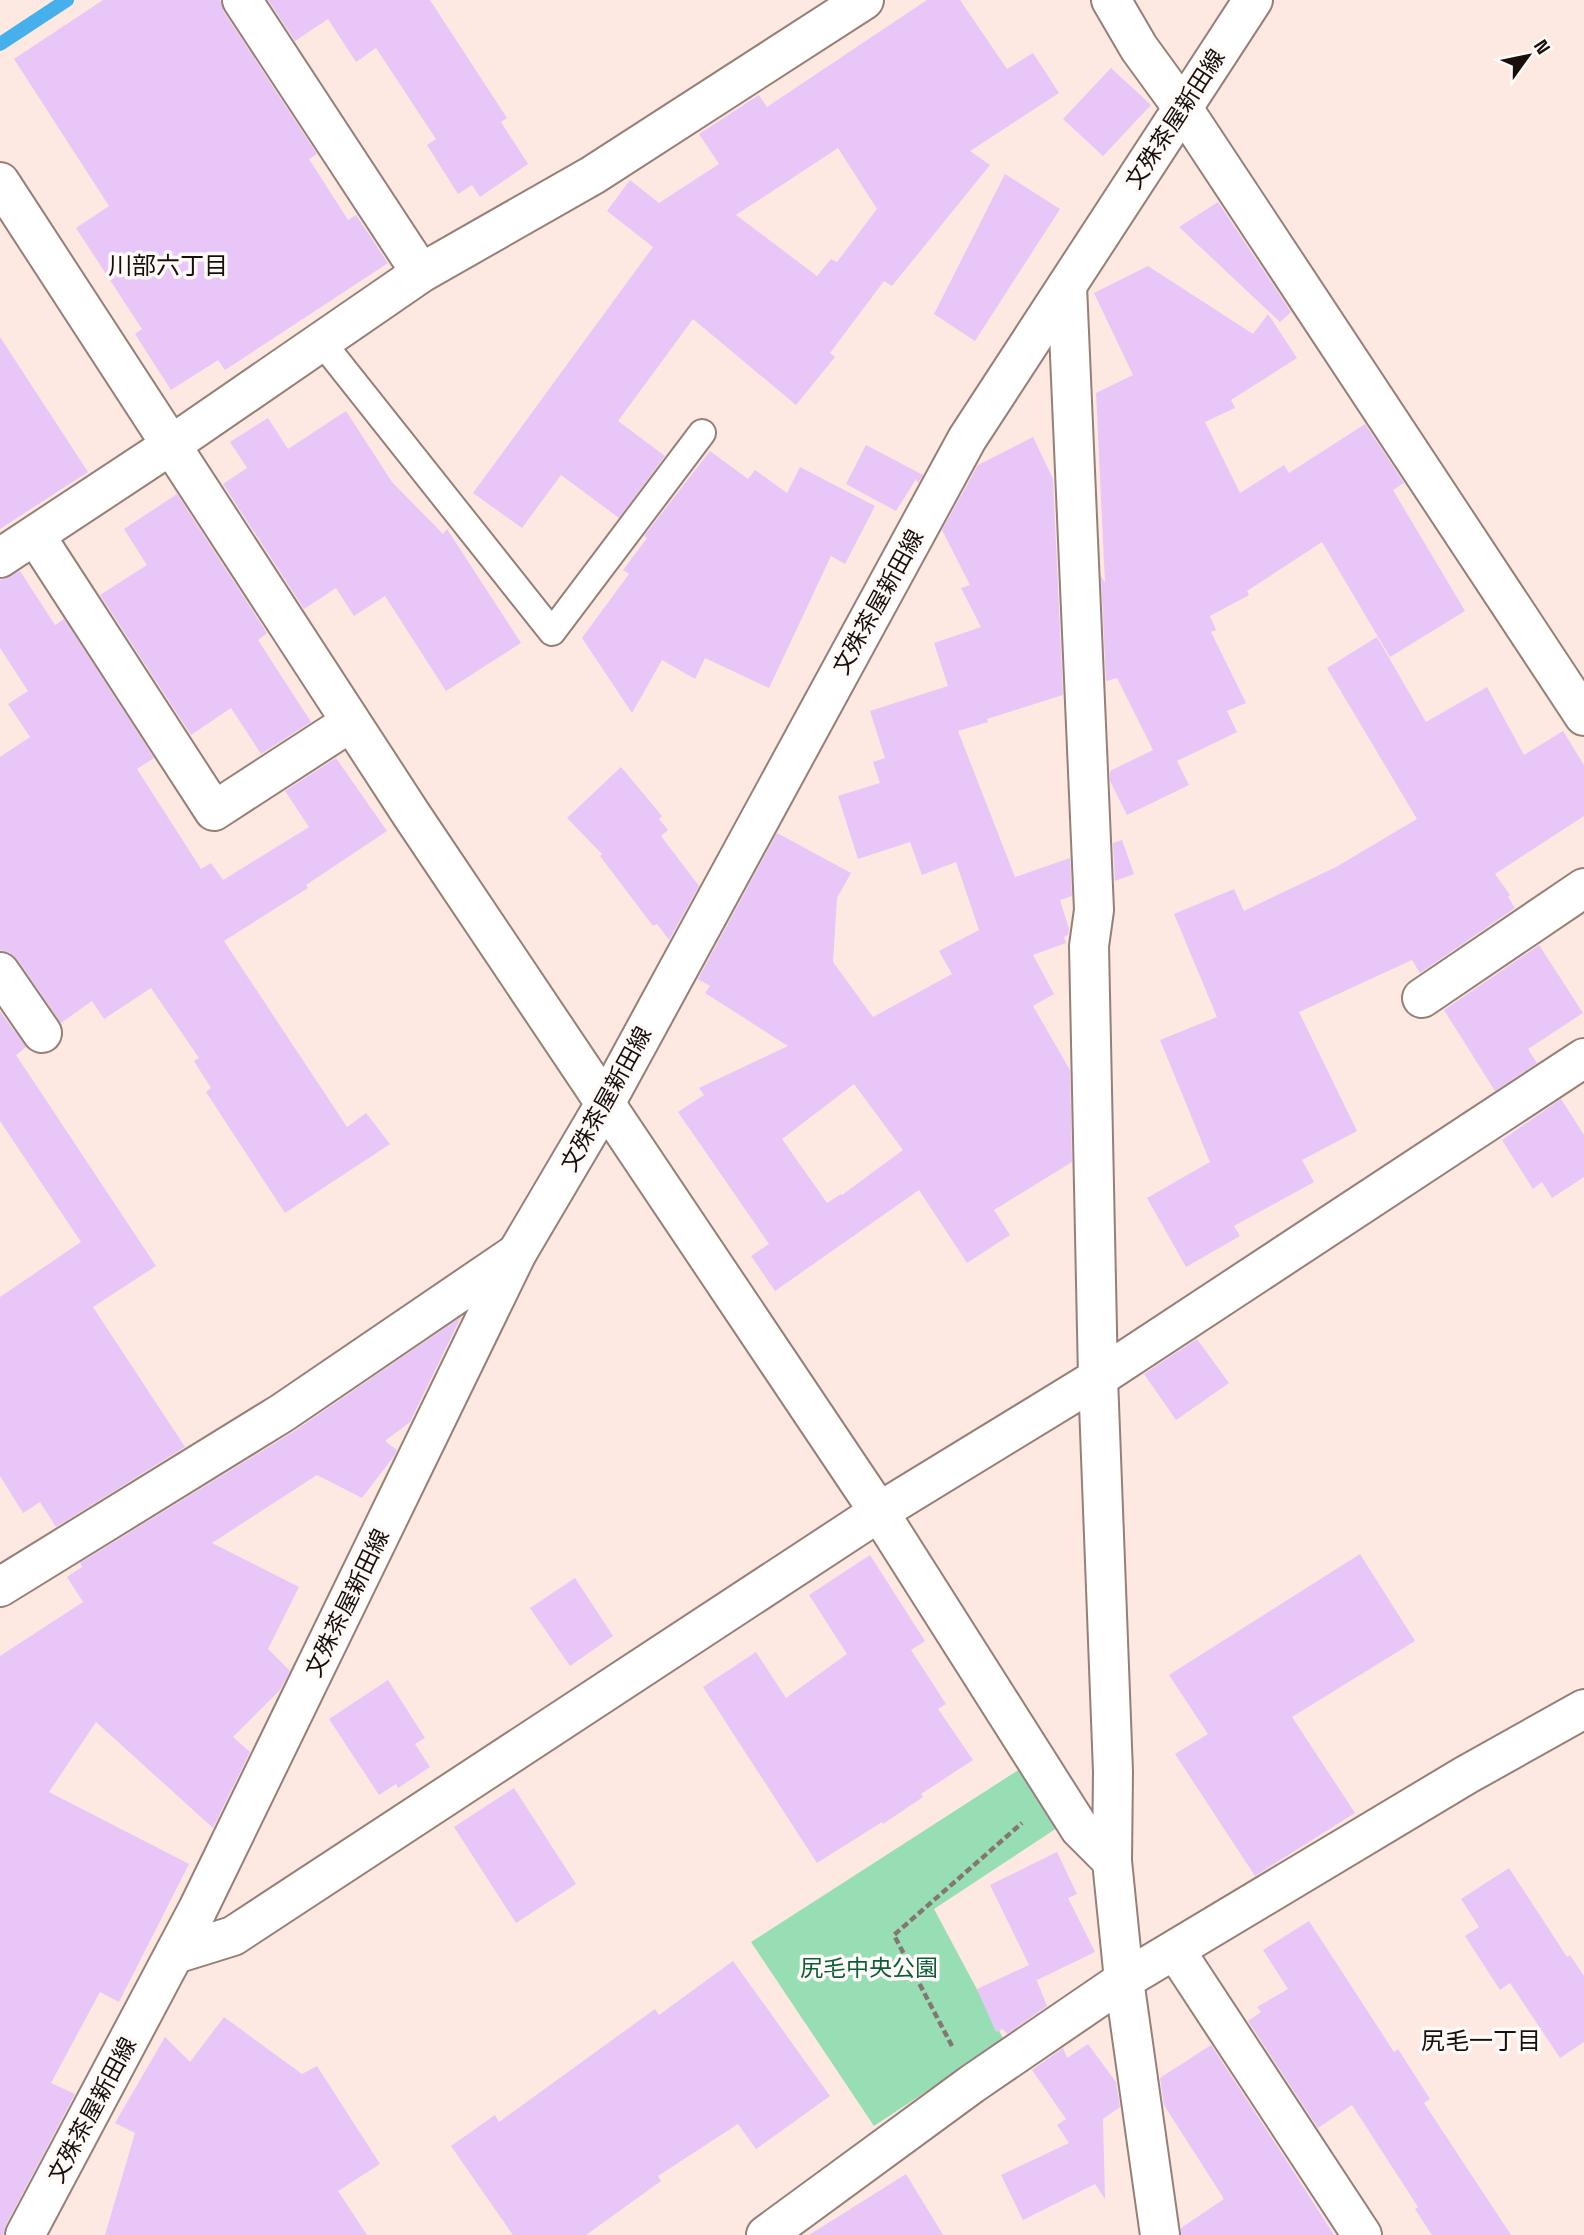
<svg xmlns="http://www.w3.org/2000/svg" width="1584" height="2235" font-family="'Space Grotesk','Noto Sans JP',sans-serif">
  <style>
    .green { fill: #98deb4 }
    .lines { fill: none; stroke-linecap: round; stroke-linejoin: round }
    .stream { stroke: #46b0ec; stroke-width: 14 }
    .building { fill: #e8c6f8; fill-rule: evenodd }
    .lane-casing { stroke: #967f77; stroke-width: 30 }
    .street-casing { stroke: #967f77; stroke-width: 42 }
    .secondary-casing { stroke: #967f77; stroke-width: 42 }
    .path { stroke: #857671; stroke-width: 4.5; stroke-dasharray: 7 3.5; stroke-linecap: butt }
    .lane { stroke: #fff; stroke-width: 26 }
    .street { stroke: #fff; stroke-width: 38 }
    .secondary { stroke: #fff; stroke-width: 38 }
    .labels { text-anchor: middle; stroke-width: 7; stroke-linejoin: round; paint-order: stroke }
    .street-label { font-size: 23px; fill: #180f0c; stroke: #fffaf8 }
    .park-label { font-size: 23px; fill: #0c5d38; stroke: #fffaf8 }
    .neighbourhood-label { font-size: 24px; fill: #180f0c; stroke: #fffaf8 }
  </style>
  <rect width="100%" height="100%" fill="#fde9e1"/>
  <path class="green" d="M 1023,1767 L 1063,1824 L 934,1909 L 1004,2040 L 874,2126 L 751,1942 Z"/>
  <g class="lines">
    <path class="stream" d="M 0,44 L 67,0"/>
  </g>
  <path class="building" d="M 103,0 L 220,0 L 224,12 L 317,154 L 309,159 L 348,220 L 356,215 L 388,263 L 225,370 L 218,360 L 171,390 L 135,334 L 142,329 L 76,228 L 109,206 L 14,59 Z
    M 268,0 L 430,0 L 507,118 L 501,122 L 528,164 L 480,197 L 472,185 L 458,194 L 427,145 L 436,139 L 376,48 L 356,62 L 328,19 L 295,41 Z
    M 927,0 L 960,0 L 1007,69 L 1033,53 L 1059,93 L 970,151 L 990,165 L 892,286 L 884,281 L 830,353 L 835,357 L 796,405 L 693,319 L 618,421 L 665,456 L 619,518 L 561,475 L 522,528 L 473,493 L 653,247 L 607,211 L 630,180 L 659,203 L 719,164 L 699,134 L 759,95 L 767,107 ZM 838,148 L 877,209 L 837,262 L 831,259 L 817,276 L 736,215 Z
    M 1111,68 L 1151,105 L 1103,156 L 1063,119 Z
    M 1005,174 L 1060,209 L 975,341 L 934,314 Z
    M 1218,202 L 1291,312 L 1280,322 L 1179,227 Z
    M 1148,266 L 1253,334 L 1268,314 L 1297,358 L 1231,400 L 1235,408 L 1205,422 L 1240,493 L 1284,465 L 1289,473 L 1365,424 L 1404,483 L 1393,490 L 1465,611 L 1390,657 L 1322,542 L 1247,591 L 1249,595 L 1210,616 L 1216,630 L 1211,632 L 1246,703 L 1227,711 L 1237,732 L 1177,761 L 1189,785 L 1127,815 L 1110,781 L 1110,771 L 1153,750 L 1117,678 L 1106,681 L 1101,576 L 1105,583 L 1096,393 L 1133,375 L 1094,293 Z
    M 0,337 L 88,472 L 0,529 Z
    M 346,411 L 392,482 L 443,534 L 447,529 L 521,643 L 446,691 L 385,596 L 354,616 L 336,588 L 304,609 L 223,484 L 247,468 L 230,442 L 268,418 L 288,449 Z
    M 1033,437 L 1053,479 L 1063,695 L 987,719 L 988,722 L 958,731 L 1015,877 L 1070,858 L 1072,896 L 1060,900 L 1069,929 L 1068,935 L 1064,937 L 1066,943 L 1033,955 L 1054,994 L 1033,1006 L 1070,1070 L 1072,1162 L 994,1210 L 1010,1235 L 967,1263 L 919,1190 L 775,1291 L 751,1256 L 769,1244 L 678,1112 L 704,1095 L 699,1088 L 788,1046 L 705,993 L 710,986 L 698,979 L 777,833 L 851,873 L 837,898 L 833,962 L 873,1017 L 952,974 L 939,951 L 979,930 L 956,862 L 922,875 L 910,842 L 858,859 L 838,796 L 880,783 L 873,762 L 885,758 L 870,711 L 948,686 L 934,643 L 981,627 L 961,588 L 970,585 L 942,530 L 978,465 ZM 854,1084 L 903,1150 L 842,1195 L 841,1194 L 827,1203 L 782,1139 Z
    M 866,445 L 923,475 L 918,483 L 916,479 L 896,511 L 846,484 Z
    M 710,451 L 748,479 L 755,470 L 787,493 L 800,467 L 875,506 L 845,564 L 831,556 L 769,688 L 705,658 L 695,679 L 662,660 L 632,713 L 582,638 L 629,574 L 623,570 L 647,538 L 644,536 Z
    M 177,494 L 267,633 L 258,640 L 311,722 L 261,754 L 231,708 L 191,735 L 100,595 L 147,565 L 124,529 Z
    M 20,571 L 55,625 L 64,619 L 154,758 L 137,769 L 201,869 L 211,863 L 223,880 L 309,827 L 285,791 L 336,758 L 387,831 L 306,885 L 308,888 L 224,941 L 347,1127 L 366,1113 L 390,1144 L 285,1213 L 206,1092 L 211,1088 L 194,1061 L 199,1058 L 151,988 L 104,1019 L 92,1001 L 61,1023 L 18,960 L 10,953 L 0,950 L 0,757 L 30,737 L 8,704 L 28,691 L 0,648 L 0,580 Z
    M 1377,637 L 1426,722 L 1487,687 L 1524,755 L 1563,731 L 1584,765 L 1584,816 L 1495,874 L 1510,895 L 1508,897 L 1515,908 L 1420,973 L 1412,960 L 1299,1012 L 1357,1131 L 1302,1160 L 1314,1182 L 1234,1226 L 1240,1236 L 1186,1267 L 1147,1198 L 1210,1162 L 1160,1040 L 1217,1017 L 1174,914 L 1234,889 L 1244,911 L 1336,867 L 1417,819 L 1327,668 Z
    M 621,767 L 662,816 L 659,819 L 668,830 L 661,836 L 699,886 L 669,940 L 657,924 L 653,926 L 600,856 L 602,854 L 567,818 Z
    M 1122,840 L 1134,874 L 1115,881 L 1113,843 Z
    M 1539,945 L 1583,1013 L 1528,1049 L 1537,1063 L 1495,1091 L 1444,1010 Z
    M 0,1011 L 26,1047 L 16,1055 L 156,1266 L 93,1307 L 185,1447 L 56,1527 L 40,1502 L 23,1513 L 0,1476 L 0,1297 L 81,1242 L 0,1121 Z
    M 1561,1099 L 1584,1135 L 1584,1177 L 1552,1198 L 1542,1182 L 1533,1189 L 1502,1140 Z
    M 461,1317 L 410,1422 L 385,1441 L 397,1450 L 394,1456 L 362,1498 L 317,1475 L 212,1543 L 299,1587 L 268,1649 L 290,1671 L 280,1690 L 233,1737 L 250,1752 L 213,1828 L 96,1722 L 49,1792 L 189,1864 L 119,2002 L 100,1992 L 51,2083 L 75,2094 L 6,2225 L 3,2235 L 0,2235 L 0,1656 L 83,1602 L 67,1577 L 82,1567 L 80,1563 L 293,1432 Z
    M 1197,1339 L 1229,1383 L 1176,1420 L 1144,1374 Z
    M 1360,1554 L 1415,1641 L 1292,1717 L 1355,1813 L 1255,1876 L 1175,1754 L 1208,1734 L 1169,1675 Z
    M 870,1555 L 925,1641 L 911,1650 L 946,1704 L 938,1709 L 973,1760 L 921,1794 L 923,1797 L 883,1824 L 882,1822 L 817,1863 L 703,1687 L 756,1652 L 786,1698 L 847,1654 L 809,1595 Z
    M 575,1578 L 613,1636 L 570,1666 L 530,1608 Z
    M 388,1680 L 425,1738 L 415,1744 L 430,1767 L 398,1788 L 396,1784 L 379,1795 L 329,1719 Z
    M 514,1788 L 576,1884 L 516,1923 L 454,1827 Z
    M 1057,1852 L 1077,1894 L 1068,1898 L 1095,1952 L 1037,1980 L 1035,1976 L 1047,2006 L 1007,2034 L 1003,2029 L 996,2032 L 977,1989 L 1029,1965 L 990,1885 Z
    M 1509,1868 L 1567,1957 L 1570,1955 L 1584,1976 L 1584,2042 L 1560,2058 L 1510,1983 L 1500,1990 L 1465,1936 L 1479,1927 L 1461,1899 Z
    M 1309,1921 L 1394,2052 L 1398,2049 L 1430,2099 L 1424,2103 L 1511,2235 L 1432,2235 L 1415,2209 L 1418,2207 L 1352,2105 L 1318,2128 L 1248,2021 L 1261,2012 L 1257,2007 L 1288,1989 L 1263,1950 Z
    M 733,1961 L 830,2096 L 756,2149 L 738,2124 L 658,2176 L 661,2181 L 586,2235 L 513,2235 L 451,2146 L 495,2115 L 499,2122 L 655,2009 L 659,2015 Z
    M 224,2017 L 302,2074 L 317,2066 L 380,2164 L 338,2191 L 367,2235 L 105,2235 L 135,2133 L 115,2123 L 165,2037 L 190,2062 Z
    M 1088,2044 L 1116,2082 L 1120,2107 L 1103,2119 L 1105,2199 L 1095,2184 L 1023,2220 L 1001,2175 L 1069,2143 L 1057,2125 L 1066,2119 L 1032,2070 L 1063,2048 L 1067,2058 Z
    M 1211,2045 L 1281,2152 L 1334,2235 L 1181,2235 L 1181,2228 L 1224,2199 L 1164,2105 L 1160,2078 Z
    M 906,2174 L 943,2235 L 809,2235 Z"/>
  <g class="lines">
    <defs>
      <path id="lane" d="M 321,341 L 552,632 L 702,433"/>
      <path id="street" d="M 242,0 L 421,273
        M 1111,0 L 1139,48 L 1182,107 L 1584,716
        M 0,182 L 411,814 L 879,1512 L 1080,1829 L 1112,1861
        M 1067,286 L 1094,910 L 1089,946 L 1098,1378 L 1113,1772 L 1112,1861 L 1124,1980 L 1160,2235
        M 35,535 L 214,811 L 351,722
        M 0,558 L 171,445 L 421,273 L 593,175 L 864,0
        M 0,972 L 42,1033
        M 1422,998 L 1584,888
        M 0,1587 L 282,1413 L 517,1253
        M 1175,1950 L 1362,2235
        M 175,1954 L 233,1936 L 879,1512 L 1098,1378 L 1584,1058
        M 766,2235 L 972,2084 L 1124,1980 L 1466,1775 L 1584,1709"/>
      <path id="secondary" d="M 25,2235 L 198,1909 L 517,1253 L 606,1102 L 967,439 L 1253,0"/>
    </defs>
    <use href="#lane" class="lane-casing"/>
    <use href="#street" class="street-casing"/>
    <use href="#secondary" class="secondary-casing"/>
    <path class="path" d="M 952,2046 L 894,1935 L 1022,1823"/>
    <use href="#lane" class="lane"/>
    <use href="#street" class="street"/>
    <use href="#secondary" class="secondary"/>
  </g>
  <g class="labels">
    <g class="street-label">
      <text transform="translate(1175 119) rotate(-57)" y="8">文殊茶屋新田線</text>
      <text transform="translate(878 602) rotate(-61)" y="8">文殊茶屋新田線</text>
      <text transform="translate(606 1099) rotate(-61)" y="8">文殊茶屋新田線</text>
      <text transform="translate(347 1603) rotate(-64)" y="8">文殊茶屋新田線</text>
      <text transform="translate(92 2110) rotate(-62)" y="8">文殊茶屋新田線</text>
    </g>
    <g class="park-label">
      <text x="869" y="1976">尻毛中央公園</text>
    </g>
    <g class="neighbourhood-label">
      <text x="168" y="274">川部六丁目</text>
      <text x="1481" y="2049">尻毛一丁目</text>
    </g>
  </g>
  <g transform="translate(1528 56) rotate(57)" stroke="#fffaf8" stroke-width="5" paint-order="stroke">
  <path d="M0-5L12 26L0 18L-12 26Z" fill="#180f0c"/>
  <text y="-10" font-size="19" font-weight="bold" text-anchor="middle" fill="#180f0c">N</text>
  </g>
</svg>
